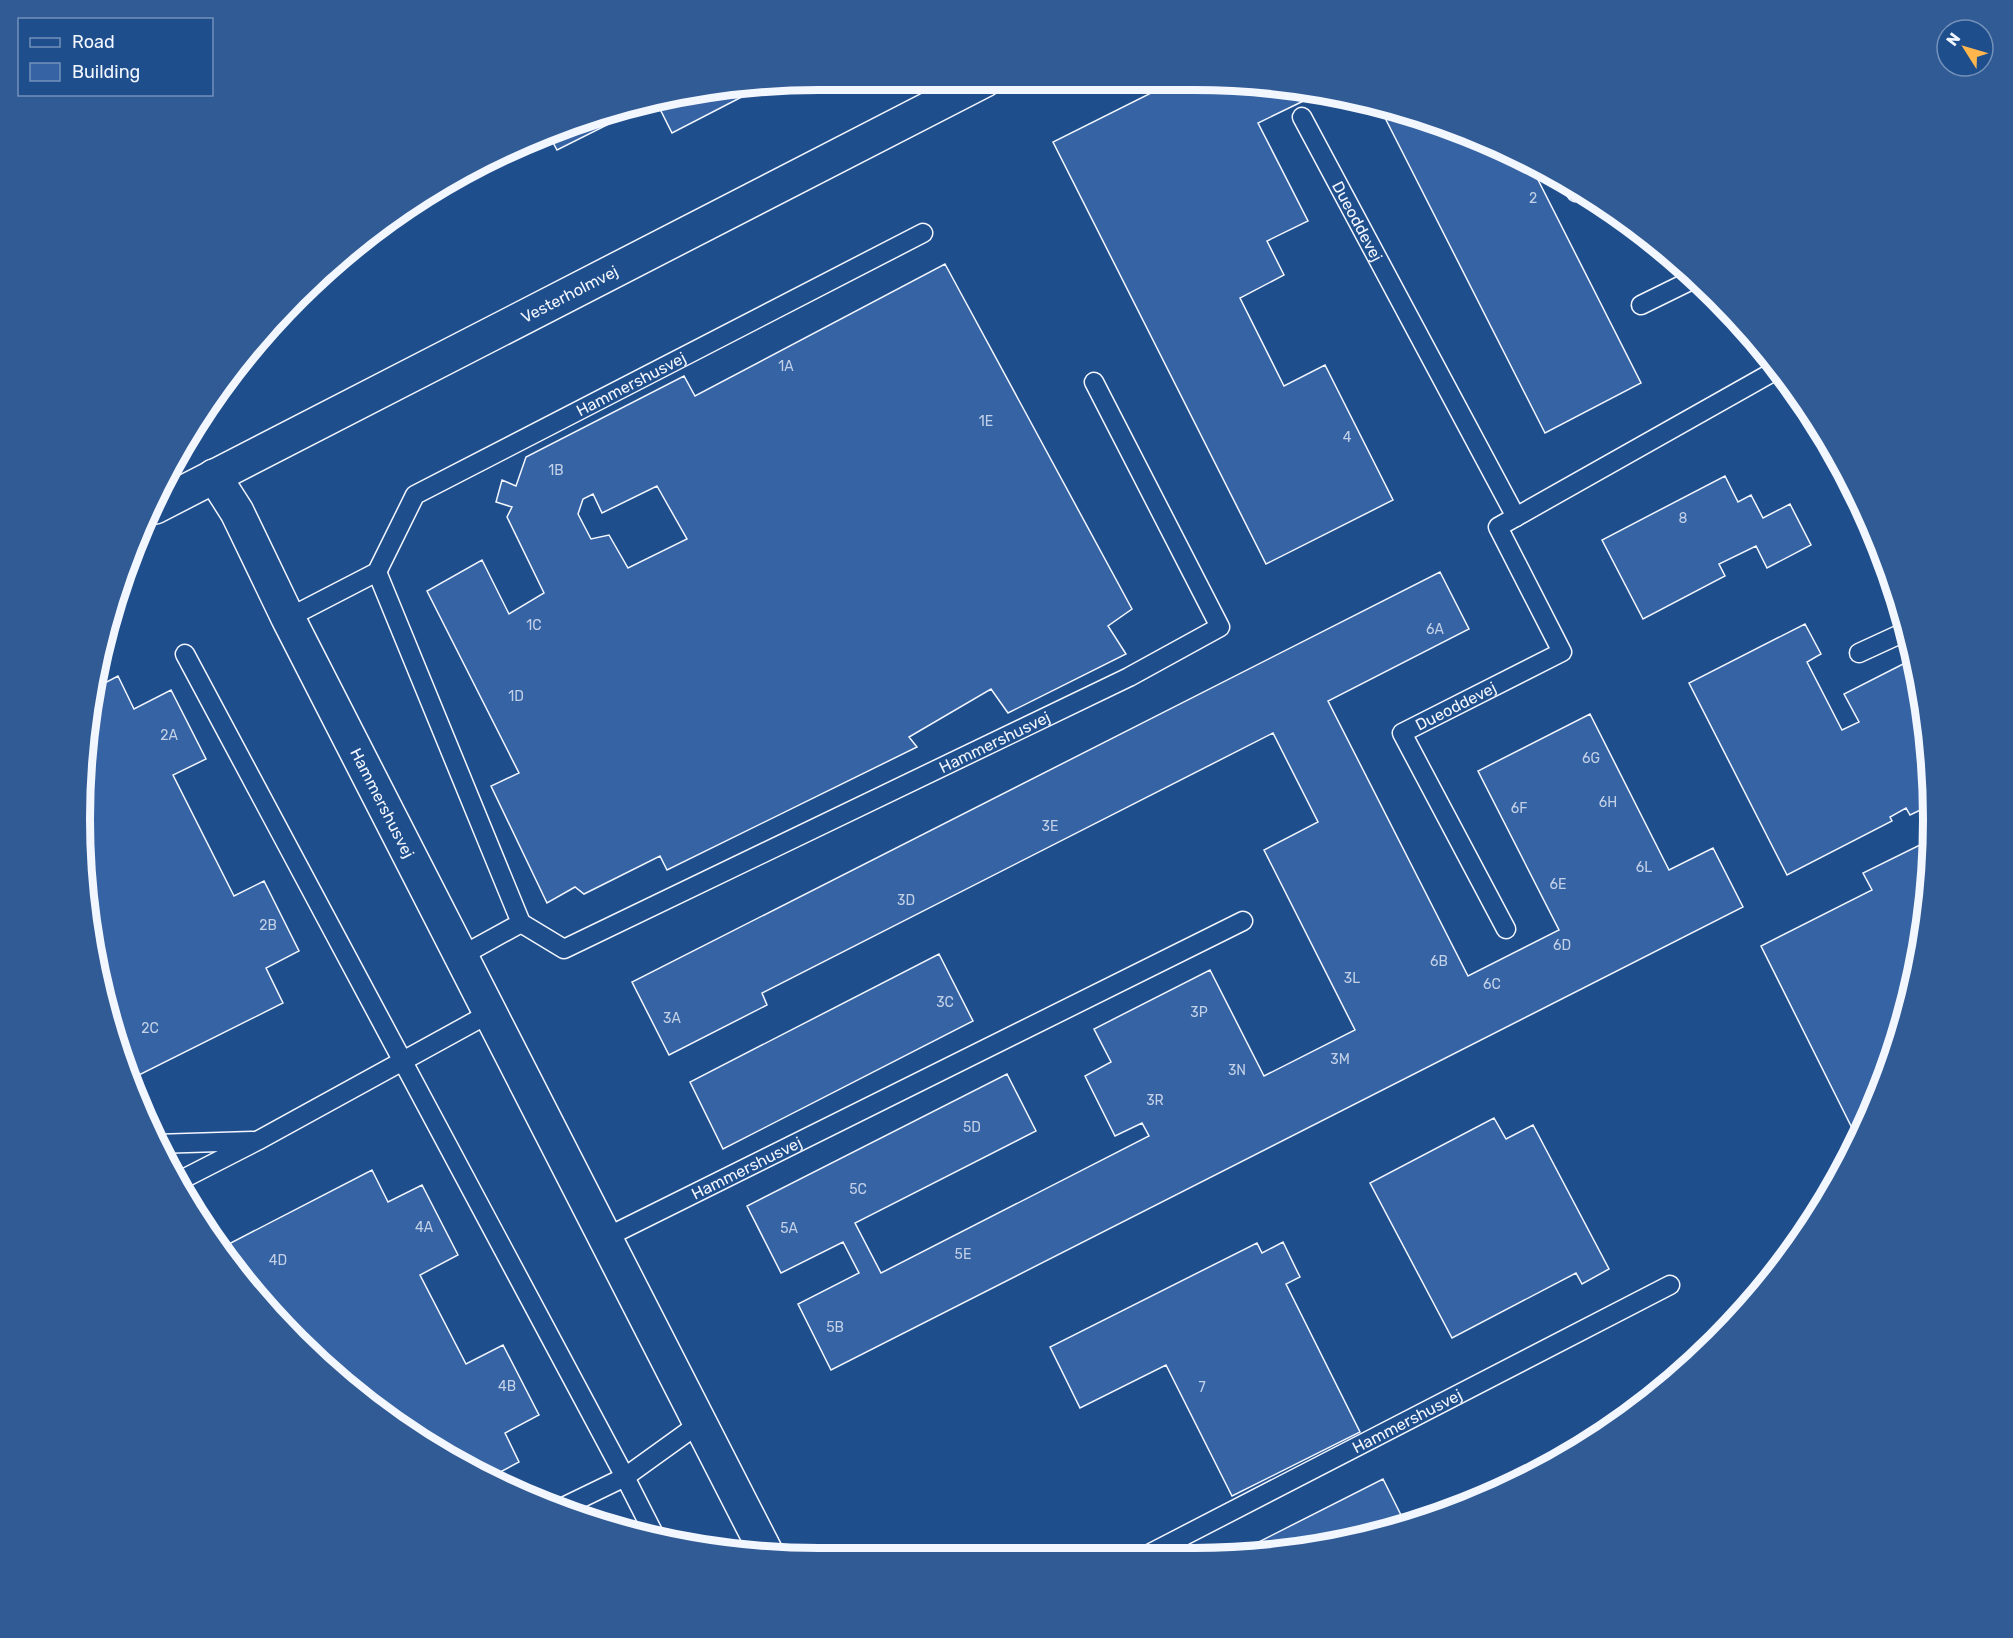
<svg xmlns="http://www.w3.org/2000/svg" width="2013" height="1638" font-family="Rubik,sans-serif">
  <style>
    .building { fill: #3563a3; stroke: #f2f6ff; stroke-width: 1.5; fill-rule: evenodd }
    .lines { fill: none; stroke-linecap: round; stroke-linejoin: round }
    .service-casing { stroke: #f2f6ff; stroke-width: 21 }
    .minor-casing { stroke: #f2f6ff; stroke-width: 36 }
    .tertiary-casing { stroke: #f2f6ff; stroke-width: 36 }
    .service { stroke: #1f4e8c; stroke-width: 18 }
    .minor { stroke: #1f4e8c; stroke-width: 33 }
    .tertiary { stroke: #1f4e8c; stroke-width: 33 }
    .labels { text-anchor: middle; stroke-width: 4.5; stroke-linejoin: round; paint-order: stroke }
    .number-label { font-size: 14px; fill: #c3d1e8 }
    .street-label { font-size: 16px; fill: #f2f6ff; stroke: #1f4e8c }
    .rim { fill: none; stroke: #f2f6ff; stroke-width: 8 }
  </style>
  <rect width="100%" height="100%" fill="#1f4e8c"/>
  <path class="building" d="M 1175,81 L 1181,81 L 1183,85 L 1190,81 L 1243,81 L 1320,93 L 1258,123 L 1308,221 L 1267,241 L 1284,275 L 1240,298 L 1284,386 L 1325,365 L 1393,500 L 1266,564 L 1053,142 Z
    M 761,87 L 672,133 L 656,101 Z
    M 1379,106 L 1477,136 L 1529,162 L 1641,383 L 1545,433 Z
    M 608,113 L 613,122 L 557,150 L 550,137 L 478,173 L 476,168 Z
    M 945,264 L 1132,609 L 1108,626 L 1126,654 L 1008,713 L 991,689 L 909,737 L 917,747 L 667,870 L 660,856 L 584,894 L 575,887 L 547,903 L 491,786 L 519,773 L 427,591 L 482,560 L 509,614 L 544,593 L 507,517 L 512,507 L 496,502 L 502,480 L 516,486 L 526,457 L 684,376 L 695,396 ZM 657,486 L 687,539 L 628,568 L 609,535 L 591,539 L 578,514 L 583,499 L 593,494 L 602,513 Z
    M 1725,476 L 1738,502 L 1751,495 L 1763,518 L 1790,504 L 1811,545 L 1767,568 L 1756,546 L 1719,564 L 1725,576 L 1643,619 L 1602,540 Z
    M 1440,572 L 1469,629 L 1328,701 L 1468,976 L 1559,930 L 1478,771 L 1590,714 L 1669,870 L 1713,848 L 1743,907 L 831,1370 L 798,1304 L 859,1273 L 843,1242 L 781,1273 L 747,1206 L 1007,1074 L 1036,1131 L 855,1223 L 881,1273 L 1149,1136 L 1142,1123 L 1115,1136 L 1085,1076 L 1111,1062 L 1094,1029 L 1210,970 L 1264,1076 L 1355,1030 L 1264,850 L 1318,822 L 1273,733 L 762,993 L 767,1005 L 669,1055 L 632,982 Z
    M 1805,624 L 1821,654 L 1807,662 L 1842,730 L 1859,722 L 1844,694 L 1913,659 L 1932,770 L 1931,805 L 1910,815 L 1906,808 L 1890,817 L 1892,821 L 1787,875 L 1689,683 Z
    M 118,676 L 134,709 L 171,690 L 206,759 L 173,775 L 234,896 L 264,881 L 299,951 L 266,968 L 283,1003 L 131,1079 L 105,1010 L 80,819 L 97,687 Z
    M 1930,840 L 1927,915 L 1894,1056 L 1857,1138 L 1761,946 L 1872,890 L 1863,873 Z
    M 939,954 L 973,1021 L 723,1149 L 690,1082 Z
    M 1494,1118 L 1506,1139 L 1533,1125 L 1609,1269 L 1582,1284 L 1576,1273 L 1452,1338 L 1370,1183 Z
    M 372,1170 L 388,1202 L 422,1185 L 458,1255 L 420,1275 L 466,1364 L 503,1345 L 539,1415 L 505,1433 L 519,1462 L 487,1479 L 369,1405 L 263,1306 L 223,1247 Z
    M 1283,1242 L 1300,1277 L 1286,1284 L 1360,1432 L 1232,1496 L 1166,1365 L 1080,1408 L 1050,1347 L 1257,1243 L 1262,1253 Z
    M 1383,1479 L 1406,1525 L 1386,1533 L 1242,1557 L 1229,1557 Z"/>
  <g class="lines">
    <defs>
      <g id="service">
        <path id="s1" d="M 1302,117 L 1516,517"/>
        <path d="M 1576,192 L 1580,190"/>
        <path d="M 1641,305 L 1696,278"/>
        <path d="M 377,572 L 521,923 L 461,956"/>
        <path id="s2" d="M 288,618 L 377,572 L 415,495 L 923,233"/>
        <path d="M 1859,653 L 1909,630"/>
        <path d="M 185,654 L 625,1477 L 656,1538"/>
        <path id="s3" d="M 521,923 L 564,949 L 1129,677 L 1220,627 L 1094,382"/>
        <path id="s4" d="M 1506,929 L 1402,733 L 1562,652 L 1498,527 L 1780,368"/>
        <path d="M 155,1144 L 252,1141"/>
        <path d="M 179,1181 L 257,1141 L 490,1013"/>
        <path id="s5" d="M 605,1238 L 1243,921"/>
        <path d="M 561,1508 L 625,1477 L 700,1423"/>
        <path id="s6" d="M 1143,1557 L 1670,1285"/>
      </g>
      <g id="minor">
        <path id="s7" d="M 214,476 L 237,512 L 288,618 L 768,1556"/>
      </g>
      <g id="tertiary">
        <path id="s8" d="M 155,507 L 985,80"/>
      </g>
    </defs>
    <use href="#service" class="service-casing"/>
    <use href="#minor" class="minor-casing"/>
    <use href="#tertiary" class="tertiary-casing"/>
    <use href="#service" class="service"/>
    <use href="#minor" class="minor"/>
    <use href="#tertiary" class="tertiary"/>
  </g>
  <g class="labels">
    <g class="number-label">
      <text x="1533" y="203">2</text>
      <text x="786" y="371">1A</text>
      <text x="986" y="426">1E</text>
      <text x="1347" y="442">4</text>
      <text x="556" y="475">1B</text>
      <text x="1683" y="523">8</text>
      <text x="534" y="630">1C</text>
      <text x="1435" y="634">6A</text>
      <text x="516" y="701">1D</text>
      <text x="169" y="740">2A</text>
      <text x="1591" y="763">6G</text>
      <text x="1608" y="807">6H</text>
      <text x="1519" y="813">6F</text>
      <text x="1050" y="831">3E</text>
      <text x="1644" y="872">6L</text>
      <text x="1558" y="889">6E</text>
      <text x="906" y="905">3D</text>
      <text x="268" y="930">2B</text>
      <text x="1562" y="950">6D</text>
      <text x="1439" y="966">6B</text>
      <text x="1352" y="983">3L</text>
      <text x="1492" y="989">6C</text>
      <text x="945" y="1007">3C</text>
      <text x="1199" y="1017">3P</text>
      <text x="672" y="1023">3A</text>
      <text x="150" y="1033">2C</text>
      <text x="1340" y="1064">3M</text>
      <text x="1237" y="1075">3N</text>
      <text x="1155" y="1105">3R</text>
      <text x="972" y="1132">5D</text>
      <text x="858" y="1194">5C</text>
      <text x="424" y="1232">4A</text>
      <text x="789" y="1233">5A</text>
      <text x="963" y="1259">5E</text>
      <text x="278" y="1265">4D</text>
      <text x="835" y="1332">5B</text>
      <text x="507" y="1391">4B</text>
      <text x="1202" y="1392">7</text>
    </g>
    <g class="street-label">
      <text dy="6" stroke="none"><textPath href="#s1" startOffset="118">Dueoddevej</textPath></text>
      <text dy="6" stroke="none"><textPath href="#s8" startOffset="466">Vesterholmvej</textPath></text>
      <text dy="6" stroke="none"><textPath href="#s2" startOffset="429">Hammershusvej</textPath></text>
      <text dy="6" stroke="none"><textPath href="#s4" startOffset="282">Dueoddevej</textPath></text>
      <text dy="6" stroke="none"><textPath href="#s3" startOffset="528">Hammershusvej</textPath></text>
      <text dy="6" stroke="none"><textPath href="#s7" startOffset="368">Hammershusvej</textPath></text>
      <text dy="6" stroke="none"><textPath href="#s5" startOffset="158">Hammershusvej</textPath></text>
      <text dy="6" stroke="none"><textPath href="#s6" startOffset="297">Hammershusvej</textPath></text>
    </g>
  </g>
  <path d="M0 0H2013V1638H0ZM819 90H1194A729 729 0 0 1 1923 819V819A729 729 0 0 1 1194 1548H819A729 729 0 0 1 90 819V819A729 729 0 0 1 819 90Z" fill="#305b95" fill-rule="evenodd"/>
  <path class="rim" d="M819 90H1194A729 729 0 0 1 1923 819V819A729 729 0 0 1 1194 1548H819A729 729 0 0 1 90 819V819A729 729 0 0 1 819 90Z"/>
  <rect x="18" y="18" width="195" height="78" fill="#1f4e8c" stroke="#7391ba" stroke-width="1.5"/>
  <rect x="30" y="38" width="30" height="9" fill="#1f4e8c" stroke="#7391ba" stroke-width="1.5"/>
  <text x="72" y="48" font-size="18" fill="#f2f6ff">Road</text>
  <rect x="30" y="63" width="30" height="18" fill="#3563a3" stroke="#7391ba" stroke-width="1.5"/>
  <text x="72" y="78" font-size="18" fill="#f2f6ff">Building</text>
  <g transform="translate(1965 48) rotate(307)"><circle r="28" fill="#1f4e8c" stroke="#7391ba" stroke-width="1.5"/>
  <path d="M0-4.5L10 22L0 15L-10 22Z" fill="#ffb74d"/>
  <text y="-9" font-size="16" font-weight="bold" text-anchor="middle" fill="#f2f6ff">N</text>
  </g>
</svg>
